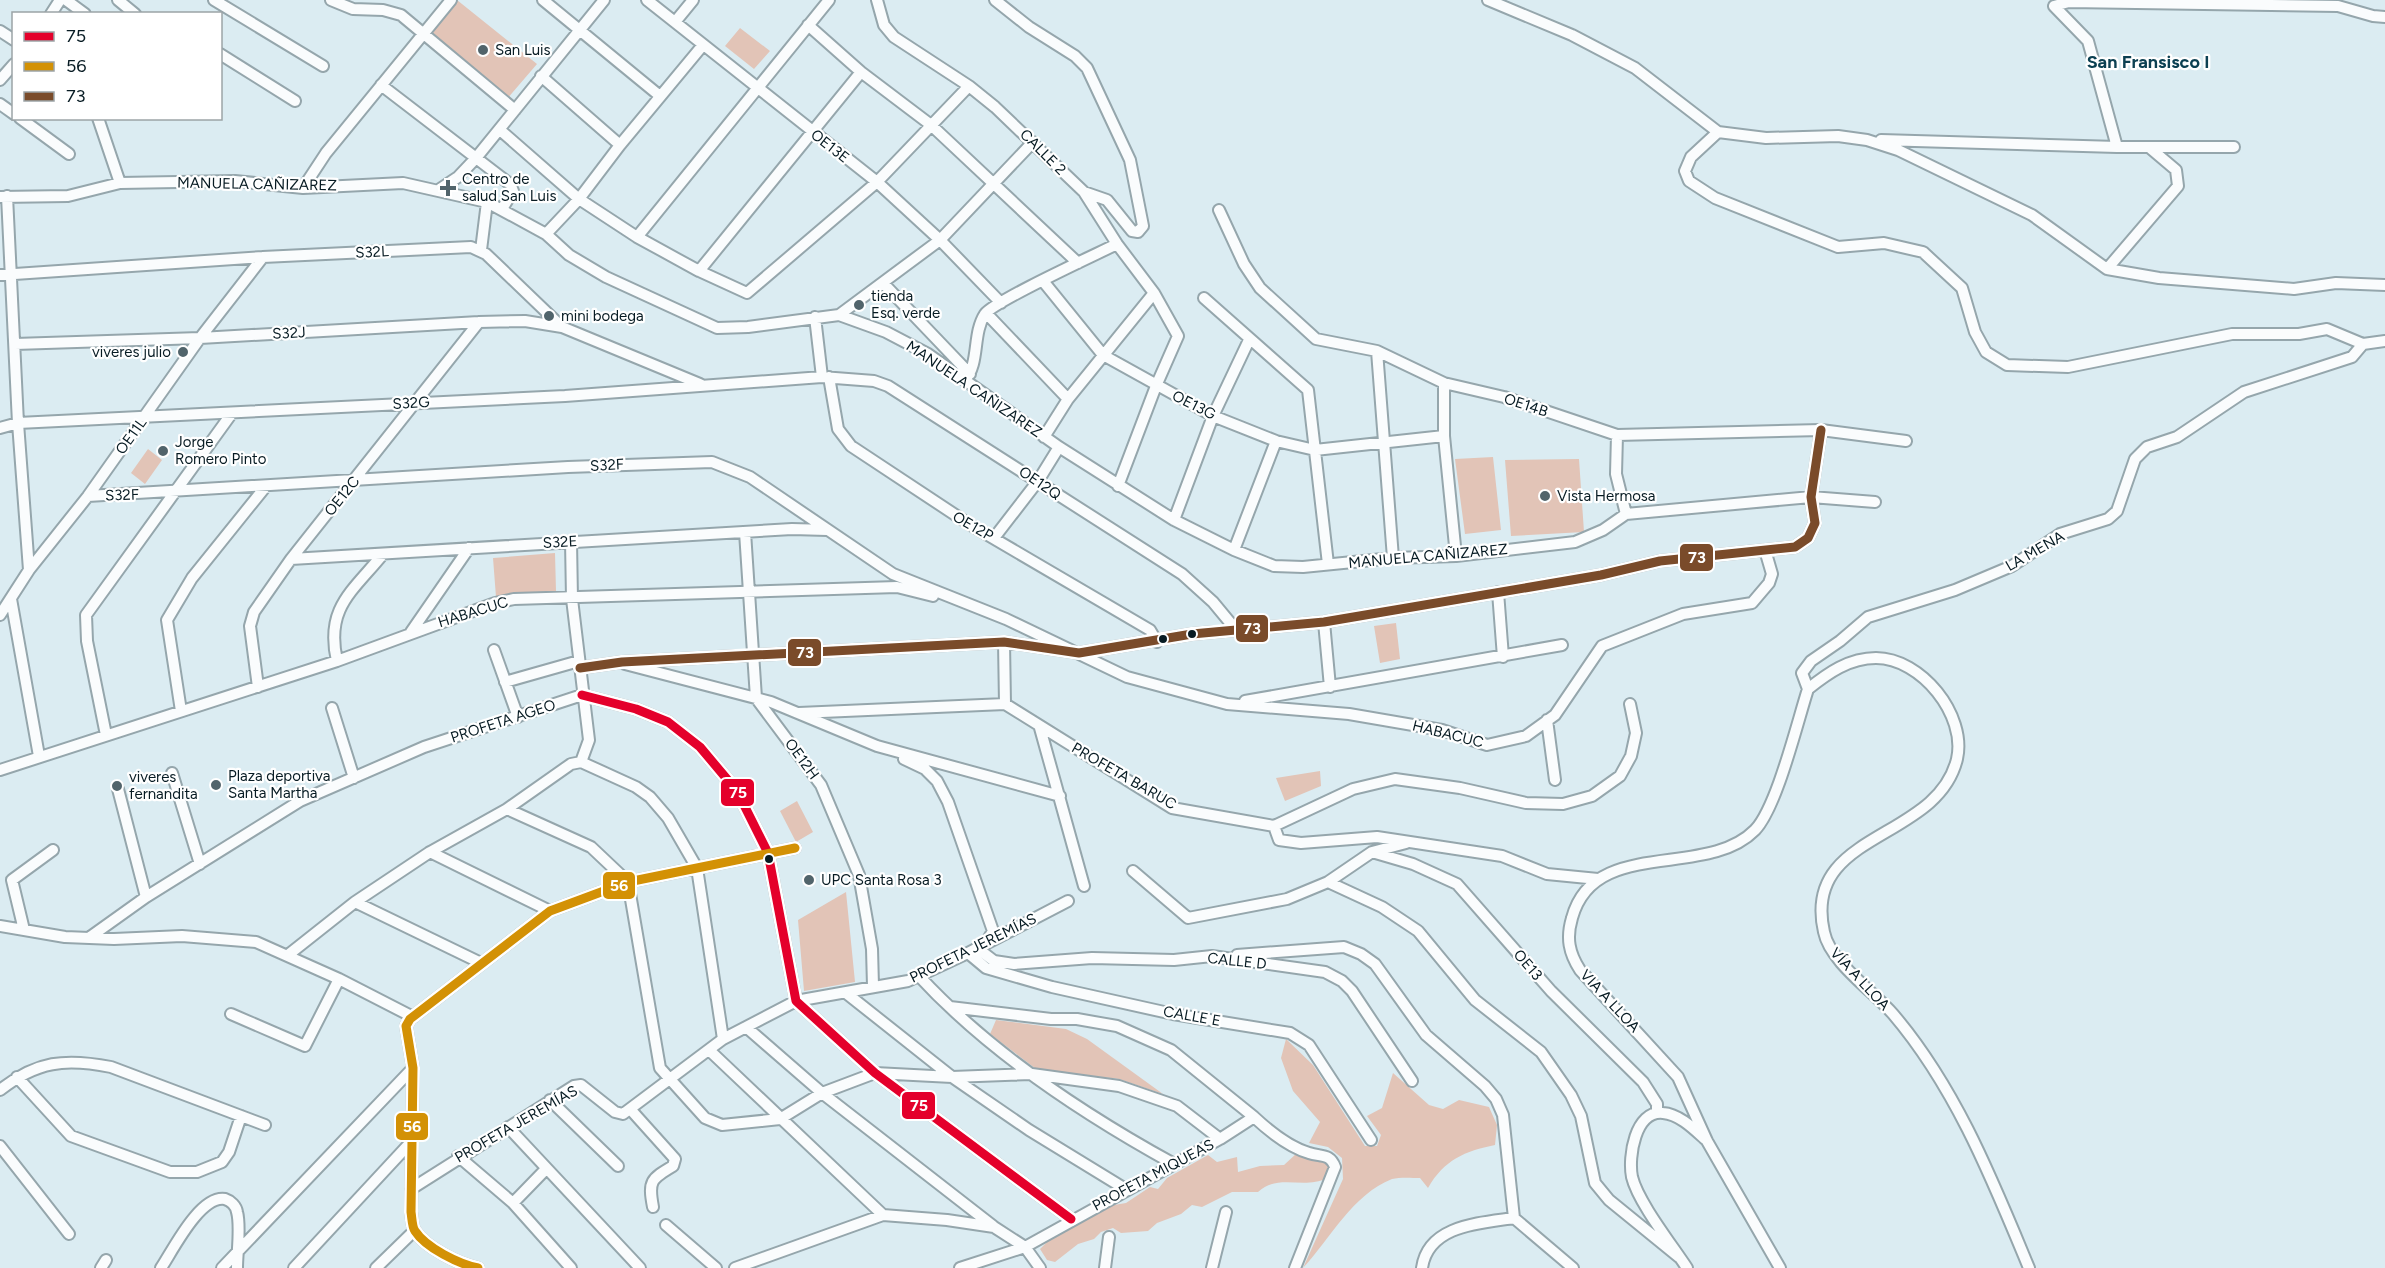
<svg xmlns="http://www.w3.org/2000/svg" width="2385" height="1268" font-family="Figtree,sans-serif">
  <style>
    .green { fill: #e2c4b7 }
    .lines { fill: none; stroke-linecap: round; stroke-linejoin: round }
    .minor-casing { stroke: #95a6ac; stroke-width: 14 }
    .minor { stroke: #fafcfd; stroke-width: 10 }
    .bus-1-casing { stroke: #fff; stroke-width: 14 }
    .bus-2-casing { stroke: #fff; stroke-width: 14 }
    .bus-3-casing { stroke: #fff; stroke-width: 14 }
    .bus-1 { stroke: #e4002b; stroke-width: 9 }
    .bus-2 { stroke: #d39105; stroke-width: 9 }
    .bus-3 { stroke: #7a4b2a; stroke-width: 9 }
    .poi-dot { fill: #51646b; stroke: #fff; stroke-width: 2 }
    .bus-dot { fill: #071b23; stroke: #fff; stroke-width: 2 }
    .labels { text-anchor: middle; stroke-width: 4.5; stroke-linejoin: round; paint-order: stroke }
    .poi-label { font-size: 15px; fill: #071b23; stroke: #fff; text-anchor: start }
    .street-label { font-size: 15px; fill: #071b23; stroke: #fff }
    .quarter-label { font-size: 18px; font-weight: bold; fill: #0c4052; stroke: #fff }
    .line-badge { stroke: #fff; stroke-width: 2 }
    .badge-label { font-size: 16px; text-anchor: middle; font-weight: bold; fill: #fff }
  </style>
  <rect width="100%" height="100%" fill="#dbecf2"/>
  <path class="green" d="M 457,0 L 537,64 L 507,99 L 428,36 Z
    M 740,28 L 770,51 L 754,69 L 725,46 Z
    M 148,449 L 162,460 L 145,484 L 131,473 Z
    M 1493,457 L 1501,530 L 1465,534 L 1455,459 Z
    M 1579,459 L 1584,532 L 1511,536 L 1505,460 Z
    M 555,553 L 556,591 L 496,597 L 493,558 Z
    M 1396,623 L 1400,659 L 1380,663 L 1374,626 Z
    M 1320,771 L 1321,786 L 1285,801 L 1276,778 Z
    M 797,801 L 813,832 L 796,842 L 780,811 Z
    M 846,892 L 855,982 L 804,991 L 798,920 Z
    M 996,1020 L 1066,1029 L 1087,1039 L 1163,1094 L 1119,1079 L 1036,1069 L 990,1034 Z
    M 1286,1039 L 1313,1065 L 1365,1146 L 1377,1146 L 1381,1135 L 1367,1116 L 1382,1108 L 1393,1073 L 1429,1105 L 1443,1109 L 1459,1100 L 1489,1107 L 1497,1125 L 1495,1145 C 1465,1151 1444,1160 1428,1188 L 1420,1178 C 1412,1178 1400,1177 1392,1179 C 1353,1194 1330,1239 1303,1268 L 1343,1179 L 1342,1158 L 1328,1147 L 1309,1143 L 1320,1122 L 1293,1091 L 1281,1058 Z
    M 1297,1153 L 1308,1159 L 1325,1160 L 1329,1167 L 1327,1178 C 1304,1190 1278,1173 1258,1192 L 1232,1192 L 1202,1207 L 1192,1205 L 1181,1214 L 1157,1223 L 1148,1231 L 1121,1233 L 1113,1228 L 1101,1232 L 1094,1239 L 1078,1244 L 1055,1262 L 1047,1260 L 1040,1249 L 1054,1235 L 1108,1206 L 1126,1203 L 1150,1187 L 1158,1189 L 1167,1178 L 1208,1155 L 1217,1162 L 1237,1157 L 1238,1172 L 1260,1166 L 1284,1165 Z"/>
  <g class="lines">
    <defs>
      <path id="minor" d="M 66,0 L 85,14
        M 118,0 L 135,14
        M 214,0 L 323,66
        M 331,0 L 353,9 L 383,10 L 401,15 L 515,110
        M 543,0 L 660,96
        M 647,0 L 877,182 L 940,240 L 1001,303
        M 877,0 L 884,25 L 894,37 L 969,86 L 995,107 L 1084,192 L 1117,244 L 1154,293 L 1178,336 L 1156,386 L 1118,486
        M 995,0 L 1029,27 L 1075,56 L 1087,68 L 1130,160 L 1143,226 L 1138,232 L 1132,231 L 1107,200 L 1084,192
        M 1488,0 L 1572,35 L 1635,68 L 1718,132 L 1766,138 L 1838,136 L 1867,140 L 1898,150 L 2032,215 L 2107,269
        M 2054,6 L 2069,2 L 2338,6 L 2373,16 L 2385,17
        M 2054,6 L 2088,41 L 2117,147 L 2234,147
        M 51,14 L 60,0
        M 675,22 L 693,0
        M 808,25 L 861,72 L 931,125 L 1078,263
        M 0,31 L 14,40
        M 220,54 L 295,101
        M 541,76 L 620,145
        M 0,80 L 14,64
        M 381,85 L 510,184 L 513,191 L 502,209
        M 0,104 L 14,114
        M 20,118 L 69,154
        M 98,118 L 120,183
        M 500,130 L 579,199 L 637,237 L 699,271 L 747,293 L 877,182 L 969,86
        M 1718,132 L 1691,157 L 1685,171 L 1689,181 L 1715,198 L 1838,247 L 1884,243 L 1923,252 L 1962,288 L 1975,332 L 1986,352 L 2007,365 L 2068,367 L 2232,334 L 2299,334 L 2327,329 L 2363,344
        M 1881,140 L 2117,147
        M 2150,148 L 2176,170 L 2178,186 L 2107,269 L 2159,278 L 2294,289 L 2336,283 L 2385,285
        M 303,188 L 326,153 L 451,0
        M 440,189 L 458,177 L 476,158 L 604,0
        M 7,196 L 18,423 L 29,570
        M 0,197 L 68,196 L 120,183 L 235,181 L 303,188 L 403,183 L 487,202 L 546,234 L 569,255 L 606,277 L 717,328 L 748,327 L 839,315 L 886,332 L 928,354 L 1059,447 L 1174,520 L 1234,550 L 1274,566 L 1303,567 L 1393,558 L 1456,556 L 1575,542 L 1603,530 L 1626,514 L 1811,497 L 1875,502
        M 1219,210 L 1244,264 L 1260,288 L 1316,339 L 1377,351 L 1444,383 L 1504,397 L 1617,435 L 1821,430 L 1906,441
        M 546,234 L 579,199 L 620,145 L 703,45
        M 637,237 L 829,0
        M 481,250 L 487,202
        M 699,271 L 861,72
        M 0,275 L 263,257 L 471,247 L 486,254 L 562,327 L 700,384
        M 1043,281 L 1103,355 L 1213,416 L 1276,441 L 1315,450 L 1444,436
        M 883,283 L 970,374
        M 1204,298 L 1308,390 L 1328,564
        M 986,313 L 1068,399
        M 839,315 L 940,240 L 1033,142
        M 815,317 L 822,377
        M 15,344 L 200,338 L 479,322 L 525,321 L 562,327
        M 1377,351 L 1393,558
        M 829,377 L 838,429 L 851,446 L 969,524 L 1150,630 L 1157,642
        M 965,380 C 980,363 972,334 985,314 C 996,300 1095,255 1117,244
        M 1444,383 L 1444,436 L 1456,556
        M 0,428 L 18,423 L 565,396 L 822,377 L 874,381 L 888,386 L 1182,574 L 1213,602 L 1237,631
        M 1617,435 L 1616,474 L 1626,514
        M 1044,437 L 1068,399 L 1154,293
        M 88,496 L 568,467 L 712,462 L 750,477 L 893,574 L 1006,619 L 1127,677 L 1227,704 L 1349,714 L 1442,730 L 1487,745 L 1526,736 L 1555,715 L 1602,646 L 1683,614 L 1752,603 L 1769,583 L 1772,574 L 1765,550
        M 1174,520 L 1213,416 L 1249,340
        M 745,532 L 756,698 L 821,785 L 859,875 L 872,949 L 873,986
        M 994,538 L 1038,481 L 1059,447
        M 571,541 L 572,599 L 589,740 L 581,762
        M 1234,550 L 1276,441
        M 291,559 L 792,529 L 827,530
        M 1498,592 L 1503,657
        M 11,599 L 39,756
        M 0,615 L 29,570 L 88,496 L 200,338 L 263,257
        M 1324,622 L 1330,687
        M 411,632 L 469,548
        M 1004,642 L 1005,704
        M 494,650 L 518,717
        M 337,661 C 325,608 352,592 383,554
        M 625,664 L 771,702 L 877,746 L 1060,796
        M 580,668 L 622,662 L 1004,642 L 1079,653 L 1192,634 L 1324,622 L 1601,575 L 1660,561 L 1795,547 L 1808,538 L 1815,523 L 1811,497 L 1821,430
        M 505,682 L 579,661
        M 258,687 L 250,626 L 254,612 L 291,559 L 479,322
        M 1808,689 C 1828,673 1849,658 1876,658 C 1921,658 1967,715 1957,759 C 1937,842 1801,831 1824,932 C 1830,962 1873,991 1893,1014 C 1956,1088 1992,1179 2029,1268
        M 1808,689 L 1802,673 L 1811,661 L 1840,641 L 1868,617 L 1955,590 L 2012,566 L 2060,534 L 2108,519 L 2117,511 L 2135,459 L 2147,447 L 2177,437 L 2244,392 L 2352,357 L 2363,344 L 2385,341
        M 582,695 L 636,709 L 668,722 L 700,747 L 737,791 L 768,853 L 796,1001 L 875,1073 L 1071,1219
        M 1245,701 L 1562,645
        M 332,708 L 354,778
        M 181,711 L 167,620 L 192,578 L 266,486
        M 799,713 L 1005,704 L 1172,808 L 1274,826 L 1353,789 L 1395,779 L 1460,788 L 1526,803 L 1563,804 L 1592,796 L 1620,776 L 1631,756 L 1636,733 L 1630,704
        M 1547,720 L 1555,780
        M 1040,728 L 1084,886
        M 106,735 L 87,641 L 86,615 L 232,413
        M 904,759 L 925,769 L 937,781 L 948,802 L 993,931 L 987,941
        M 581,762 L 636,787 L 650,797 L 668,818 L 697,868 L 723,1039
        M 0,770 L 337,661 L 495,603 L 514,599 L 897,587 L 933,596
        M 172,773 L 200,864
        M 118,789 L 146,897
        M 507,809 L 591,847 L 628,882 L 660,1068 L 705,1118 L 722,1125 L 780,1119 L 822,1093 L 875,1073 L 952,1077 L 1032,1074 L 1119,1086 L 1177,1106 L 1220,1139
        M 1274,826 L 1279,840 L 1301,843 L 1377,837 L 1502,856 L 1547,874 L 1598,879
        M 430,852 L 550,911
        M 1372,852 L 1413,864 L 1457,884 L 1551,991 L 1643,1082 L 1657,1104 L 1657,1113
        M 1133,871 L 1188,918 L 1287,899 L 1328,882 L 1372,852 L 1406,843
        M 1328,882 L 1382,907 L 1418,931 L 1475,1000 L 1541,1052 L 1571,1095 L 1581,1116 L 1595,1183 L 1609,1200 L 1679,1257
        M 355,902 L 481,963
        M 0,926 L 65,937 L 114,939 L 182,936 L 256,942 L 339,979 L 413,1017
        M 24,930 L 12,880 L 53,850
        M 90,937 L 146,897 L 300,801 L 424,747 L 582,695
        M 977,948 L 994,961 L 1014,964 L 1092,958 L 1174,960 L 1212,956 L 1325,972 L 1342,981 L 1352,991 L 1412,1081
        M 968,953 L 986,968 L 1052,987 L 1173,1014 L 1290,1033 L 1309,1045 L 1371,1140
        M 288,955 L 355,902 L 430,852 L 507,809 L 571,764 L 581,762
        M 1237,955 L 1344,947 L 1361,954 L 1375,964 L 1426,1035 L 1485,1086 L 1496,1099 L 1503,1115 L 1514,1218
        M 919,976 C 990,1053 1083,1114 1174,1164
        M 846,993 L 952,1077 L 1029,1130 L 1127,1190
        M 950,1007 L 1051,1019 L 1077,1019 L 1117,1026 L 1171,1050 L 1254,1117
        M 231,1014 L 305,1046 L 339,979
        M 746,1027 L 822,1093 L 993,1226
        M 709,1050 L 883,1215
        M 17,1077 L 71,1136 L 170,1172 L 197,1172 L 222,1162 L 229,1152 L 241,1116
        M 0,1090 C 37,1061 65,1058 111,1067 L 265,1125
        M 550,1100 L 618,1166
        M 631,1110 L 675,1159 L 673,1166 C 651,1179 648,1181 653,1207
        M 508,1127 L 640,1268
        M 0,1146 L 69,1234
        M 458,1156 L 513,1203 L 571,1268
        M 411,1189 L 574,1086 L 581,1085 L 615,1112 L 623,1114 L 723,1039 L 796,1001 L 908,981 L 968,953 L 1068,901
        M 513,1203 L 546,1169
        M 666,1225 L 716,1268
        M 101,1268 L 106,1260
        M 161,1268 C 173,1250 200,1195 225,1199 C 231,1201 236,1206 237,1212 C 241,1226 237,1253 237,1268
        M 222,1268 L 413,1068
        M 294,1268 L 411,1142
        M 376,1268 L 414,1231
        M 478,1268 C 459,1264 426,1248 415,1231 C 412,1227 412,1218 411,1212 L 413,1068 L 406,1026 L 410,1019 L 550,911 L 628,882 L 795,848
        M 735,1268 L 883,1215 L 947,1220 L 994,1227 L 1025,1247 L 1040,1268
        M 960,1268 L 1025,1247 L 1220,1139 L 1254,1117 C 1269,1131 1289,1147 1309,1153 C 1321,1157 1330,1153 1335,1167 L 1295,1268
        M 1105,1268 L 1109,1237
        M 1212,1268 L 1226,1212
        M 1422,1268 C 1428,1225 1480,1223 1514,1218 L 1573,1268
        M 1687,1268 C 1672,1245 1638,1202 1632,1177 C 1628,1157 1635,1110 1663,1113 C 1679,1114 1694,1129 1705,1139
        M 1780,1268 L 1707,1141 L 1678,1077 L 1580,970 C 1569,953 1566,938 1572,918 C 1594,836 1706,880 1755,830 C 1777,807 1797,723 1808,689"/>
    </defs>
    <use href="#minor" class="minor-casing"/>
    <use href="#minor" class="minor"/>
    <defs>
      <path id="bus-1" d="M 582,695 L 636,709 L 668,722 L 700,747 L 737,791 L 768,853 L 796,1001 L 875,1073 L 1071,1219"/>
      <path id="bus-2" d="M 478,1268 C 459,1264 426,1248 415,1231 C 412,1227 412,1218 411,1212 L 413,1068 L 406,1026 L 410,1019 L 550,911 L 628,882 L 795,848"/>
      <path id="bus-3" d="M 580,668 L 622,662 L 1004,642 L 1079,653 L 1192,634 L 1324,622 L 1601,575 L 1660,561 L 1795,547 L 1808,538 L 1815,523 L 1811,497 L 1821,430"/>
    </defs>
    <use href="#bus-1" class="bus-1-casing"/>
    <use href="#bus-2" class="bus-2-casing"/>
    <use href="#bus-3" class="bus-3-casing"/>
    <use href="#bus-1" class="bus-1"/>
    <use href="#bus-2" class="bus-2"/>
    <use href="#bus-3" class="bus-3"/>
  </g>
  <g class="poi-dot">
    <circle cx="483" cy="50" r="6"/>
    <path d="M445 179h6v6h6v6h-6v6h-6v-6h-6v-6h6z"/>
    <circle cx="859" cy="305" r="6"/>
    <circle cx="549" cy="316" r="6"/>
    <circle cx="183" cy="352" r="6"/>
    <circle cx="163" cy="451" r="6"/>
    <circle cx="1545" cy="496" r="6"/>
    <circle cx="216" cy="785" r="6"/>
    <circle cx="117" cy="786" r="6"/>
    <circle cx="809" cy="880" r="6"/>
  </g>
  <g class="bus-dot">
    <circle cx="1192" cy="634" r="5"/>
    <circle cx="1163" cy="639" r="5"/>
    <circle cx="769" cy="859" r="5"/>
  </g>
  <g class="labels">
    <g class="poi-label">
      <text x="495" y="55">San Luis</text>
      <text x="462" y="184">Centro de<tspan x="462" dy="17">salud San Luis</tspan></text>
      <text x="871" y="301">tienda<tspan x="871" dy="17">Esq. verde</tspan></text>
      <text x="561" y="321">mini bodega</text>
      <text x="171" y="357" text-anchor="end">viveres julio</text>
      <text x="175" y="447">Jorge<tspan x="175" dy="17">Romero Pinto</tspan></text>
      <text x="1557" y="501">Vista Hermosa</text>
      <text x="228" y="781">Plaza deportiva<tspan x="228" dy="17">Santa Martha</tspan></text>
      <text x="129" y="782">viveres<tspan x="129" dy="17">fernandita</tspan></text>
      <text x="821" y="885">UPC Santa Rosa 3</text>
    </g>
    <g class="street-label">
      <text transform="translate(830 146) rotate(38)" y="5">OE13E</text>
      <text transform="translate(1043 152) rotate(45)" y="5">CALLE 2</text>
      <text transform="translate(257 184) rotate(1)" y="5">MANUELA CAÑIZAREZ</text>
      <text transform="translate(372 252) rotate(-3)" y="5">S32L</text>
      <text transform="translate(289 333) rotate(-3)" y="5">S32J</text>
      <text transform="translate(974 389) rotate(34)" y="5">MANUELA CAÑIZAREZ</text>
      <text transform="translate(411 403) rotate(-3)" y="5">S32G</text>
      <text transform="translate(1194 405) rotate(27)" y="5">OE13G</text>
      <text transform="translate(1526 405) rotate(18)" y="5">OE14B</text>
      <text transform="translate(131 436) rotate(-54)" y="5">OE11L</text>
      <text transform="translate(607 465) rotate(-3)" y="5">S32F</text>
      <text transform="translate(1040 483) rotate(34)" y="5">OE12Q</text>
      <text transform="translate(122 495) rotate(-2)" y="5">S32F</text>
      <text transform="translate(342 496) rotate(-51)" y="5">OE12C</text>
      <text transform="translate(973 526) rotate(30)" y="5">OE12P</text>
      <text transform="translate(560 542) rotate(-3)" y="5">S32E</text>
      <text transform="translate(2035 551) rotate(-30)" y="5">LA MENA</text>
      <text transform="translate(1428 556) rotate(-5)" y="5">MANUELA CAÑIZAREZ</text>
      <text transform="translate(473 612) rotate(-17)" y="5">HABACUC</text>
      <text transform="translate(503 721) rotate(-18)" y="5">PROFETA AGEO</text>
      <text transform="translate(1448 734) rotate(14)" y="5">HABACUC</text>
      <text transform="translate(802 759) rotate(54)" y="5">OE12H</text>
      <text transform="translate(1124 776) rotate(30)" y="5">PROFETA BARUC</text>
      <text transform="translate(973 948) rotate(-26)" y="5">PROFETA JEREMÍAS</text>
      <text transform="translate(1237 961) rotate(6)" y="5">CALLE D</text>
      <text transform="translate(1528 965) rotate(49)" y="5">OE13</text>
      <text transform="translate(1860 979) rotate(47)" y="5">VÍA A LLOA</text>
      <text transform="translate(1610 1001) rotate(47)" y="5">VIA A LLOA</text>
      <text transform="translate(1192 1016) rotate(10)" y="5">CALLE E</text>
      <text transform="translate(516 1124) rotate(-30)" y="5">PROFETA JEREMÍAS</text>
      <text transform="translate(1153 1175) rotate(-28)" y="5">PROFETA MIQUEAS</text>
    </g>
    <g class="quarter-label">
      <text x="2148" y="68">San Fransisco I</text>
    </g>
  </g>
  <g class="line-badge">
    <rect x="1679" y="543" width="35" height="29" rx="6" fill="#7a4b2a"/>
    <rect x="1235" y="614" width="34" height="29" rx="6" fill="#7a4b2a"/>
    <rect x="787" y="638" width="35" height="29" rx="6" fill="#7a4b2a"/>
    <rect x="720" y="778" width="35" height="29" rx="6" fill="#e4002b"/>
    <rect x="602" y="871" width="34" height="29" rx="6" fill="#d39105"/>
    <rect x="901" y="1091" width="35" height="29" rx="6" fill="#e4002b"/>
    <rect x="395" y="1112" width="34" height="29" rx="6" fill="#d39105"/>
  </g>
  <g class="badge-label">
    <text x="1697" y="563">73</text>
    <text x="1252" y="634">73</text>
    <text x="805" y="658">73</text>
    <text x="738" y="798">75</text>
    <text x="619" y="891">56</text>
    <text x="919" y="1111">75</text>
    <text x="412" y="1132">56</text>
  </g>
  <rect x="12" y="12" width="210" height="108" fill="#ffffff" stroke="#9ca4a7" stroke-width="1.5"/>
  <rect x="24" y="32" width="30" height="9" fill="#e4002b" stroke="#9ca4a7" stroke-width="1.5"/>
  <text x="66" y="42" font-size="18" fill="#071b23">75</text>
  <rect x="24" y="62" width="30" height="9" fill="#d39105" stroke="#9ca4a7" stroke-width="1.5"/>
  <text x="66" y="72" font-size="18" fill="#071b23">56</text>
  <rect x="24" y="92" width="30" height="9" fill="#7a4b2a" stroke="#9ca4a7" stroke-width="1.5"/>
  <text x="66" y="102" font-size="18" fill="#071b23">73</text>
</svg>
